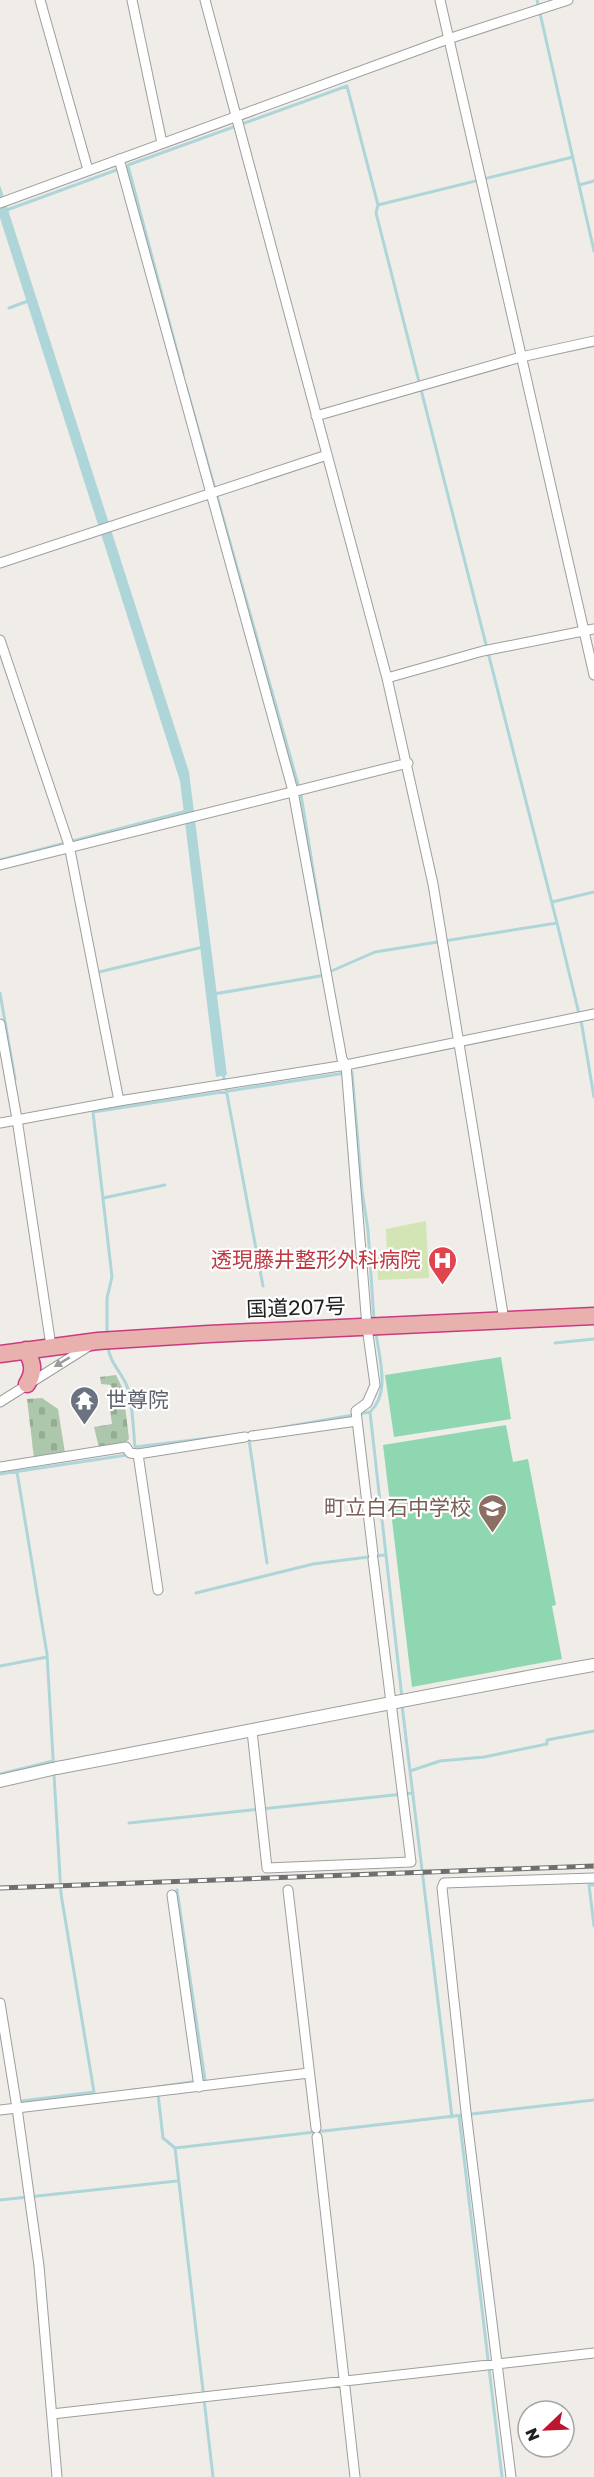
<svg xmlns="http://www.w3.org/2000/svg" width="594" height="2477" font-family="'Golos Text','Noto Sans JP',sans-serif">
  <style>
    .cemetery { fill: url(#cemetery-stones) }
    .garden { fill: #d3e5b4 }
    .pitch { fill: #8fd7b1 }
    .water { fill: #aed6d9 }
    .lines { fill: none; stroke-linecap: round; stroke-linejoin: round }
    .stream { stroke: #aed6d9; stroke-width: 3 }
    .minor-casing { stroke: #9e9e9e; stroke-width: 11 }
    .tertiary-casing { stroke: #9e9e9e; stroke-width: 14 }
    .trunk-casing { stroke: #ca3a80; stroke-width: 19 }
    .minor { stroke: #fff; stroke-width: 9 }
    .tertiary { stroke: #fff; stroke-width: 12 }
    .trunk { stroke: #e9b1ae; stroke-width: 16 }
    .rail-casing { stroke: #6f6f6f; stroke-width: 5 }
    .rail { stroke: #fff; stroke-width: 3; stroke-dasharray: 9; stroke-linecap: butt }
    .oneway { fill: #9b9b9b }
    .labels { text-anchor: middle; stroke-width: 4.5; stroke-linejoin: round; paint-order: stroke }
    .health-label { font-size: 21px; fill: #be3a42; stroke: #fff; text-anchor: end }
    .street-label { font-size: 21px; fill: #212121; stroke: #fff }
    .worship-label { font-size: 21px; fill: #5b616d; stroke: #fff; text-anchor: start }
    .education-label { font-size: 21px; fill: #785e54; stroke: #fff; text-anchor: end }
  </style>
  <defs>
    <pattern id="cemetery-stones" width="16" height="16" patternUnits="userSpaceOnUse" patternTransform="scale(1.5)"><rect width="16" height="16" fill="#acc7ac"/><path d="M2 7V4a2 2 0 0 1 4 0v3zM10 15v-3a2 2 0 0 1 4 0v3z" fill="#94ab94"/></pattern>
  </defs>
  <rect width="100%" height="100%" fill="#f0ede9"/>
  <path class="cemetery" d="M 116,1375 L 123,1389 L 129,1439 L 124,1444 L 99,1448 L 94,1427 L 112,1424 L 109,1404 L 114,1400 L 111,1385 L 101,1384 L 100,1377 Z
    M 42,1398 L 58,1409 L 65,1453 L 34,1458 L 27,1399 Z"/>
  <path class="garden" d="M 426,1221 L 429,1278 L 378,1280 L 377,1257 L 387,1256 L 386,1229 Z"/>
  <path class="pitch" d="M 501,1357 L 511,1419 L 394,1437 L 385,1375 Z
    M 506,1425 L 513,1462 L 528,1459 L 556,1605 L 552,1606 L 562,1659 L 412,1687 L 383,1445 Z"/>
  <path class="water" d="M 0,185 L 189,772 L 227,1075 L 216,1077 L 180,781 L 0,218 Z"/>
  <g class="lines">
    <path class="stream" d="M 537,0 L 594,251
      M 128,165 L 347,86 L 378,205 L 573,157
      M 128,166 L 183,374
      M 579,185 L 594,181
      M 378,205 L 376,213 L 557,923 L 582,1026 L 594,1097
      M 4,211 L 119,169
      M 9,308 L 28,301
      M 186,386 L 301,795 L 322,925
      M 0,860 L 187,811
      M 552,902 L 594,892
      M 99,972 L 203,947
      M 0,993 L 15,1079
      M 214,994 L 320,976 L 375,952 L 557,923
      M 223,1073 L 263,1286
      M 103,1198 L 165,1185
      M 376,1333 C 379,1358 391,1393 370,1412 L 402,1698
      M 107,1334 L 107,1298 L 112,1277 L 93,1112 L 352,1072 L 362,1191 L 368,1230 L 374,1320
      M 555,1343 L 594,1339
      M 108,1346 C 109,1363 123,1373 128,1389 C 133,1407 133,1428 135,1447 L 226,1436
      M 279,1428 L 370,1412
      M 248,1433 L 267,1563
      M 17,1472 L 47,1654 L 61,1894 L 94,2092 L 21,2101
      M 0,1474 L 127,1455
      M 196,1593 L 313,1564 L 384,1555
      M 0,1666 L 47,1657
      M 402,1705 L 452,2117
      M 410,1771 L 440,1761 L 484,1757 L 547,1744 L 547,1740 L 594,1731
      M 0,1774 L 53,1761
      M 129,1823 L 413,1793
      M 594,1885 L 589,1885 L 594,1926
      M 157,2087 L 205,2080 L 177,1890
      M 132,2090 L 157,2088
      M 158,2094 L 163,2138 L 175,2148
      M 459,2116 L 502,2477
      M 0,2200 L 177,2181
      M 213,2477 L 175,2148 L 594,2100"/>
    <defs>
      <path id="minor" d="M 40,0 L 88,170
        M 132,0 L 162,143
        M 205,0 L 387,678 L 433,884 L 504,1320
        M 440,0 L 594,675
        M 119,159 L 293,791 L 342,1059 L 346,1065 L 367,1327 L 375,1385 L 367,1403 L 356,1411 L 373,1554
        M 0,203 L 448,39 L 568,0
        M 316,416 L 521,357 L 594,341
        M 0,563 L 327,455
        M 0,640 L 69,845 L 119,1101
        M 387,678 L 483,651 L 594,629
        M 0,865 L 408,763
        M 0,1024 L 17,1119 L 51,1346
        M 0,1123 L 119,1101 L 346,1065 L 594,1014
        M 0,1402 L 89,1346
        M 252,1436 L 357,1421
        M 138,1454 L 158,1590
        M 0,1467 L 126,1447 L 130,1453 L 138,1454 L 245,1437
        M 252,1731 L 267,1868 L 411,1862 L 373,1559
        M 288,1890 L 316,2128
        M 172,1895 L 199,2087
        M 0,2003 L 17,2108 L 39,2266 L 57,2477
        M 0,2110 L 309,2073
        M 317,2137 L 355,2477
        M 52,2414 L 594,2353
        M 511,2477 L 466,2112 L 442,1888 L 444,1883 L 594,1878"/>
      <path id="tertiary" d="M 57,1768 C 236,1734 414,1697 594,1665
        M 0,1781 L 52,1769"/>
      <path id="trunk" d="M 26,1350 C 33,1363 35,1371 27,1384
        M 0,1354 L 98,1341 L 209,1334 L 594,1316"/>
    </defs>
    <use href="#minor" class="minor-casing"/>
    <use href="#tertiary" class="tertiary-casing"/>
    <use href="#trunk" class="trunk-casing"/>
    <use href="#minor" class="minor"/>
    <use href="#tertiary" class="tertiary"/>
    <use href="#trunk" class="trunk"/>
    <defs>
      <path id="rail" d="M 0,1888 L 594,1866"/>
    </defs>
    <use href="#rail" class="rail-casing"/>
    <use href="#rail" class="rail"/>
  </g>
  <defs><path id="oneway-solid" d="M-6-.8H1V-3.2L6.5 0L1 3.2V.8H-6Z" transform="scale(1.5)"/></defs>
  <use class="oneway" href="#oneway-solid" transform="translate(62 1362) rotate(149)"/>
  <defs>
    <symbol id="hospital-pin" viewBox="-11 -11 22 30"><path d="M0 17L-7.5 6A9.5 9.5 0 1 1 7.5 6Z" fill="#e0444e" stroke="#fff"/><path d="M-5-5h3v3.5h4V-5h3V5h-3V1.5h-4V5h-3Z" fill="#fff"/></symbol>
    <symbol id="temple-pin" viewBox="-11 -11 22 30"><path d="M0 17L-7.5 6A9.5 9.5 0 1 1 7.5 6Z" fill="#6b7280" stroke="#fff"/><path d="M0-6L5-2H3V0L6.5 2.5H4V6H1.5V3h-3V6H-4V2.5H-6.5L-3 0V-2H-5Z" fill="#fff"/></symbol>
    <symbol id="school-pin" viewBox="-11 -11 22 30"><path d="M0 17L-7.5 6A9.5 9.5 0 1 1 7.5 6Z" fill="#8d6e63" stroke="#fff"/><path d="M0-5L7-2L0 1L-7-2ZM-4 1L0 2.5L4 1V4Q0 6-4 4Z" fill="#fff"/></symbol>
  </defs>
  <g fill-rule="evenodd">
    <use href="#hospital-pin" x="426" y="1244" width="33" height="45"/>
    <use href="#temple-pin" x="68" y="1384" width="33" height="45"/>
    <use href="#school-pin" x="476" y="1492" width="33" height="45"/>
  </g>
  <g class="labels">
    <g class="health-label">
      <text x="421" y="1267">透現藤井整形外科病院</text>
    </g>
    <g class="street-label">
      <text transform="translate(296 1308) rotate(-2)" y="7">国道207号</text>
    </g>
    <g class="worship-label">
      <text x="106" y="1407">世尊院</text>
    </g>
    <g class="education-label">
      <text x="471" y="1515">町立白石中学校</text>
    </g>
  </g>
  <g transform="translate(546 2429) rotate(247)"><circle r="28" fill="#ffffff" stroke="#a6a6a6" stroke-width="1.5"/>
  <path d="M0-4.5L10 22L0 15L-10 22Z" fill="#bd152e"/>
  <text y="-9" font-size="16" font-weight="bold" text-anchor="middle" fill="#212121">N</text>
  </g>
</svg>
